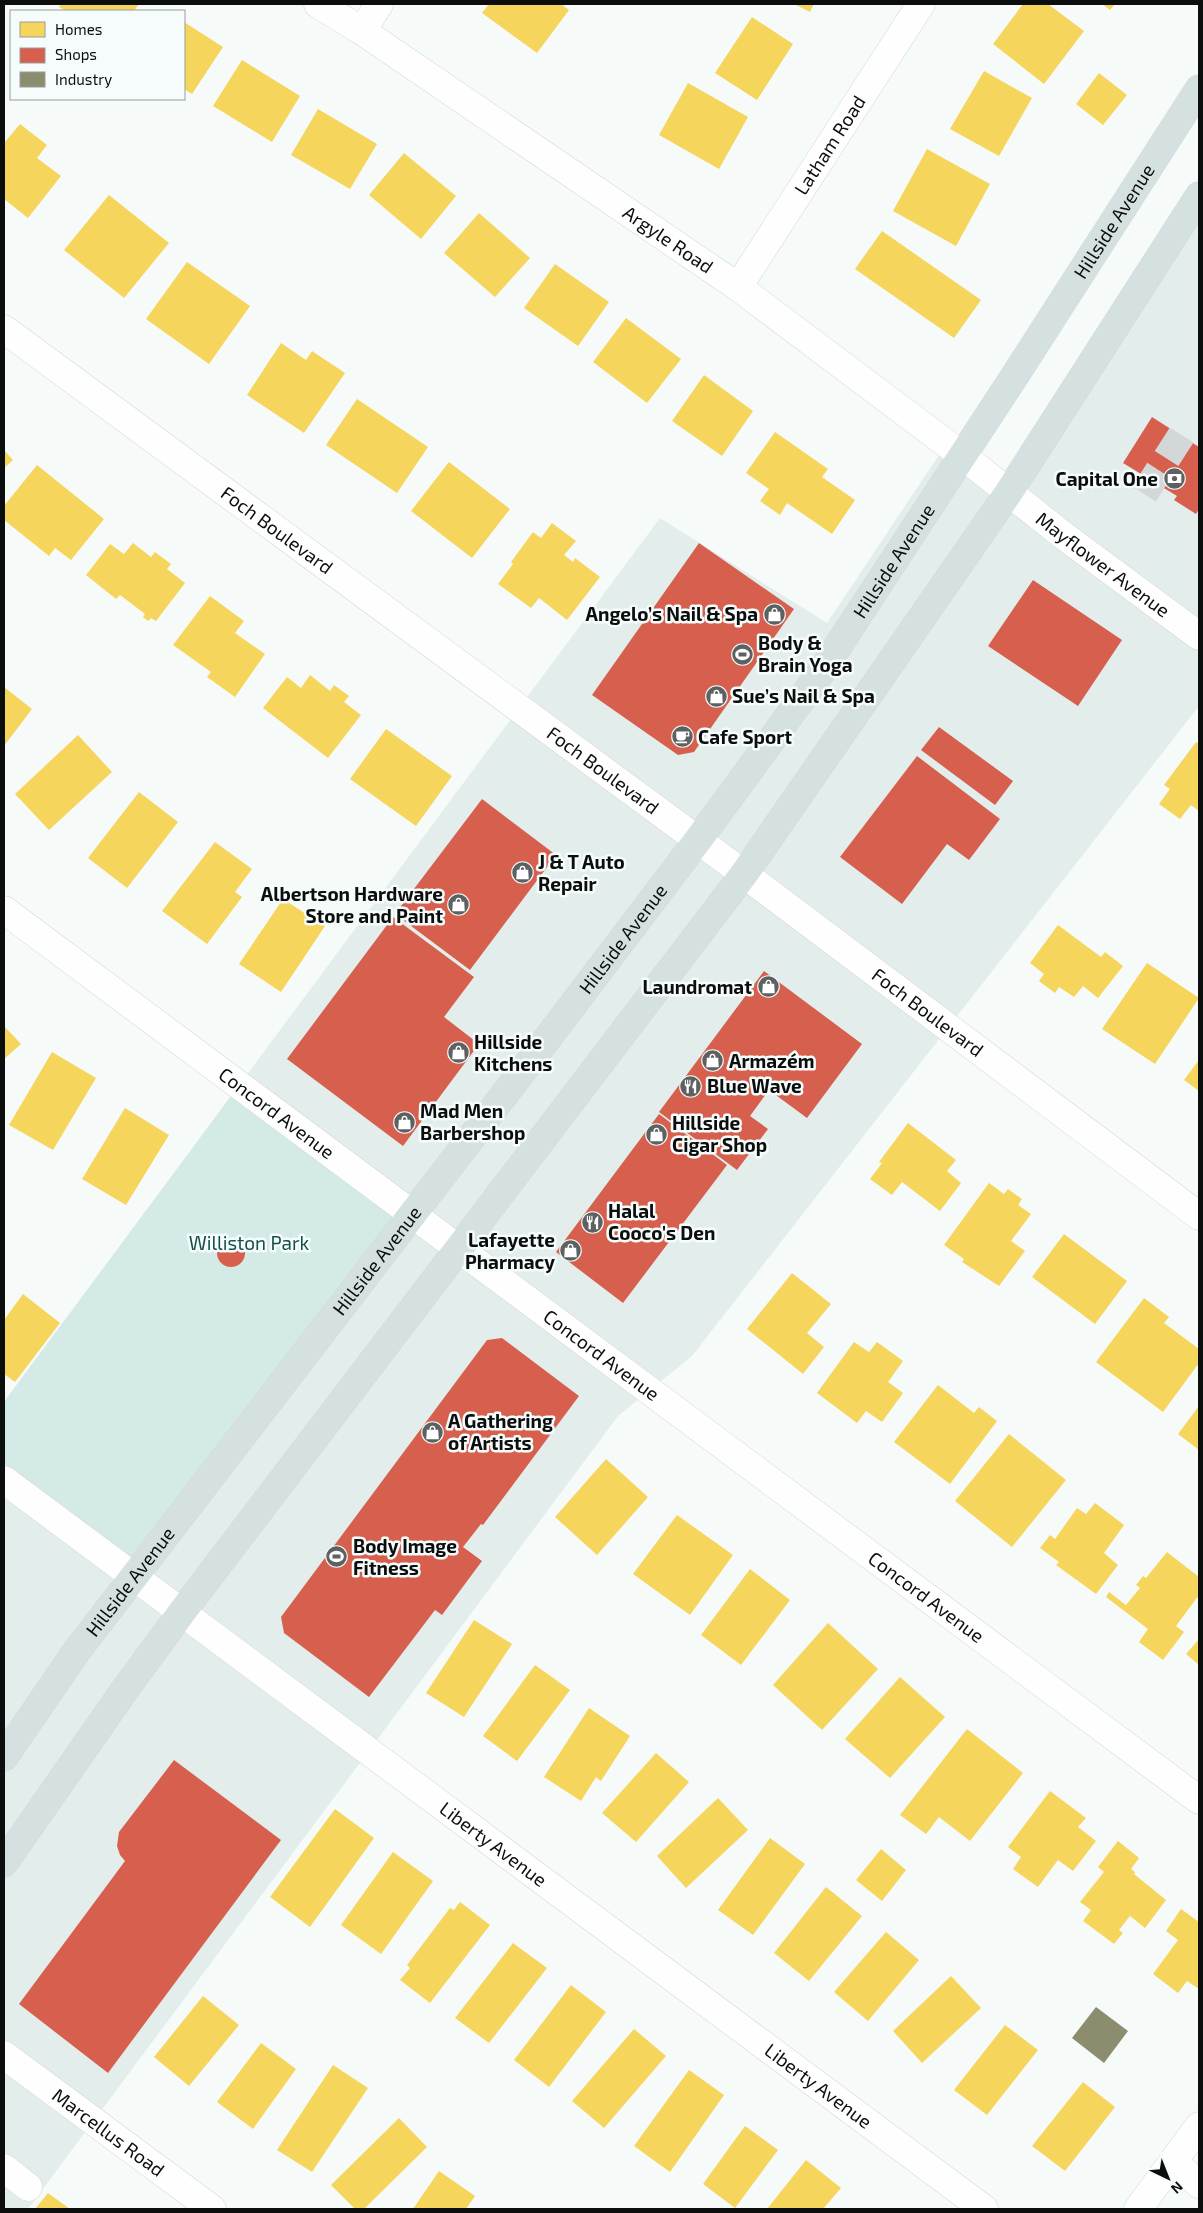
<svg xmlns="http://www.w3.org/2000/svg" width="1203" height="2213" font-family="'Exo 2',sans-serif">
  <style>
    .built { fill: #e3eeec }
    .green { fill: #d4eae7 }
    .homes { fill: #f6d55c }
    .shops { fill: #d6604d }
    .industry { fill: #8c8c6e }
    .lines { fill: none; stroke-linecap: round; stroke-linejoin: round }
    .minor-tunnel { stroke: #d3d7d7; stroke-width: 28; stroke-dasharray: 28 14; stroke-linecap: butt }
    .minor-casing { stroke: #d2d6d5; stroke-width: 29 }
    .major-casing { stroke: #d5d7d7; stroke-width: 29 }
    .minor { stroke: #fefefe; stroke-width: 28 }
    .major { stroke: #d5e1e0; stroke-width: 28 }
    .labels { text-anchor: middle; stroke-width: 5; stroke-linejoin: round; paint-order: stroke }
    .street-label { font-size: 19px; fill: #0c0e0e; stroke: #f5fcfb }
    .poi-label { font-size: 19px; font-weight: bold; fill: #0c0e0e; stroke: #f5fcfb; text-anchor: start }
    .park-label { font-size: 19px; fill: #16504a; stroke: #f5fcfb }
  </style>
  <rect width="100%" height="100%" fill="#f6fbfa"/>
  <path class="built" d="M 1199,196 L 1199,619 L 1191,630 L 1199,637 L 1199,706 L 692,1356 L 618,1416 L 28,2209 L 4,2209 L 4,1402 L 660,518 L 827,623 L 945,446 L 1009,491 Z"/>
  <path class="green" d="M 231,1096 L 397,1217 L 130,1563 L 4,1467 L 4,1402 Z"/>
  <path class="homes" d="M 61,4 L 139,4 L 134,11 L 66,11 L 59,7 Z
    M 489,4 L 561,4 L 569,10 L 537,53 L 482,13 Z
    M 794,4 L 814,4 L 810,12 Z
    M 1023,4 L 1048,4 L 1084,31 L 1044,84 L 993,44 Z
    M 1102,4 L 1115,4 L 1110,10 Z
    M 752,17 L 793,44 L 757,100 L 715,73 Z
    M 184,22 L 223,47 L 192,94 L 184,89 Z
    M 242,60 L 300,96 L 272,142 L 213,106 Z
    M 984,71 L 1032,98 L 999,156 L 950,129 Z
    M 1099,73 L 1127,95 L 1103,125 L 1076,104 Z
    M 688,83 L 748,117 L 719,169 L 659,135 Z
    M 318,109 L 377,144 L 350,189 L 291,155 Z
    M 20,124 L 47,145 L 37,158 L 61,176 L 28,218 L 4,199 L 4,141 L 5,142 Z
    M 927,149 L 990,184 L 956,246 L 893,211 Z
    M 404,153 L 456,196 L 421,239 L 369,195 Z
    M 109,195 L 169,243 L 124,298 L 64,250 Z
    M 479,213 L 530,258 L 495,297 L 444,253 Z
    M 882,231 L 981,300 L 954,338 L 855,269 Z
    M 187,262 L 250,306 L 209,364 L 146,319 Z
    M 555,264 L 609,302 L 578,346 L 524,308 Z
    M 626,318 L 681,359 L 647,403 L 593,362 Z
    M 281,343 L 306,360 L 312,351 L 345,373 L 304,433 L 247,395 Z
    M 704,375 L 753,411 L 722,456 L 672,421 Z
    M 357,399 L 428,447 L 397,493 L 326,445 Z
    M 775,432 L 828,469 L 822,477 L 855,500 L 832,534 L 787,503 L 780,515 L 760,501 L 769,489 L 746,473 Z
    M 4,450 L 13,460 L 4,468 Z
    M 449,462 L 510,509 L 472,558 L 411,511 Z
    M 37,465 L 104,519 L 71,560 L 55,548 L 49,556 L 4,520 L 4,506 Z
    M 552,523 L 576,541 L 564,555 L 573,562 L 575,558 L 600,577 L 567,620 L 539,598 L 531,608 L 498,584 L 513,564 L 511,562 L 533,532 L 541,538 Z
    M 133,543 L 151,557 L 155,552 L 171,564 L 167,569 L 185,583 L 156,621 L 151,618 L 148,621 L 143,617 L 145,614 L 120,595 L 116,599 L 86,575 L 110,544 L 124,554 Z
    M 210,596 L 244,621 L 235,633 L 265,654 L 235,697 L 207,677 L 211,672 L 173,645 Z
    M 310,675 L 330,691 L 334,685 L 349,696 L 344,702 L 361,715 L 328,758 L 263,708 L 287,677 L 301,688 Z
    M 4,687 L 32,709 L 4,746 Z
    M 386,729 L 452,776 L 416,826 L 350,779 Z
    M 78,735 L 112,772 L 49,830 L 15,794 Z
    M 1196,742 L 1199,744 L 1199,811 L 1191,805 L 1180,819 L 1159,804 L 1170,789 L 1164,785 Z
    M 139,792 L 178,822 L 127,888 L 88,858 Z
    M 215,842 L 252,869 L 235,892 L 242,897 L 207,944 L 162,911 Z
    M 283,899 L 325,926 L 281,992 L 239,964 Z
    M 1058,925 L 1101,957 L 1105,952 L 1123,966 L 1098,998 L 1083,986 L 1074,997 L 1059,987 L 1055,993 L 1039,981 L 1044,974 L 1030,963 Z
    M 1147,963 L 1199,998 L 1155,1064 L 1102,1029 Z
    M 4,1026 L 21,1044 L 4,1059 Z
    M 52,1052 L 96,1078 L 53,1150 L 9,1125 Z
    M 1199,1060 L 1199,1091 L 1184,1080 Z
    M 125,1108 L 169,1135 L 126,1205 L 82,1179 Z
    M 908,1123 L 956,1160 L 947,1171 L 961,1183 L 940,1211 L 902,1182 L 892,1195 L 870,1179 L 882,1163 L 879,1162 Z
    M 989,1183 L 1004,1194 L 1008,1189 L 1022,1199 L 1018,1205 L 1031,1214 L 1011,1241 L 1025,1251 L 999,1286 L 962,1262 L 964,1259 L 944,1245 Z
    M 1064,1234 L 1127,1281 L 1095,1324 L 1032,1277 Z
    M 792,1273 L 831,1304 L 807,1333 L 824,1347 L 803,1374 L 747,1329 Z
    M 23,1294 L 60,1323 L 15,1382 L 4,1374 L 4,1320 Z
    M 1144,1298 L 1169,1317 L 1164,1323 L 1199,1349 L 1199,1363 L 1163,1412 L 1096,1362 Z
    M 854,1342 L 869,1352 L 877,1342 L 903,1361 L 888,1382 L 903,1393 L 882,1422 L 866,1411 L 857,1423 L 817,1393 Z
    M 938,1385 L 974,1413 L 979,1407 L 997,1421 L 950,1484 L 894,1442 Z
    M 1199,1406 L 1199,1450 L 1178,1434 Z
    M 1009,1434 L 1066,1480 L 1012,1547 L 955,1501 Z
    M 606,1459 L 648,1497 L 597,1555 L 555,1517 Z
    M 1095,1503 L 1124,1525 L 1104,1553 L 1118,1565 L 1096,1594 L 1056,1565 L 1059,1562 L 1040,1548 L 1050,1535 L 1055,1539 L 1077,1508 L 1086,1514 Z
    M 677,1515 L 733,1555 L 690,1615 L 633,1574 Z
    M 1167,1552 L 1199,1577 L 1199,1595 L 1176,1626 L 1184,1632 L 1163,1660 L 1139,1642 L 1148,1629 L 1106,1597 L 1109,1592 L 1126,1605 L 1140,1588 L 1136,1585 L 1143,1576 L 1146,1578 Z
    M 750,1569 L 790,1600 L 741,1665 L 701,1635 Z
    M 474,1620 L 512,1644 L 464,1717 L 426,1693 Z
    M 828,1623 L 878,1669 L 822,1730 L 773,1685 Z
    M 1199,1639 L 1199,1665 L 1186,1654 Z
    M 535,1665 L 570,1690 L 517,1761 L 483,1736 Z
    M 900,1677 L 945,1717 L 890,1778 L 845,1739 Z
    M 589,1708 L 630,1736 L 601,1781 L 596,1777 L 581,1801 L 544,1777 Z
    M 967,1729 L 1023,1773 L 970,1841 L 939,1817 L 926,1834 L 900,1815 Z
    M 656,1753 L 689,1782 L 636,1842 L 602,1813 Z
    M 1050,1791 L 1086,1818 L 1078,1827 L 1096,1841 L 1073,1871 L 1058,1860 L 1038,1887 L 1013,1869 L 1021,1857 L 1008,1847 Z
    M 718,1798 L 748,1830 L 686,1888 L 657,1856 Z
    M 335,1809 L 374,1838 L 310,1927 L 270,1897 Z
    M 770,1838 L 805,1864 L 753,1935 L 718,1910 Z
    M 1118,1841 L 1139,1858 L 1131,1869 L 1135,1872 L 1134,1874 L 1166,1900 L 1145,1928 L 1130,1916 L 1119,1930 L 1123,1933 L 1114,1944 L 1083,1921 L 1091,1910 L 1080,1902 L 1104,1872 L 1098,1867 Z
    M 881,1849 L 906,1870 L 882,1901 L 856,1880 Z
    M 393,1852 L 433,1881 L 381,1954 L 341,1925 Z
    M 826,1887 L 862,1916 L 809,1981 L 774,1953 Z
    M 460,1902 L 490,1925 L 430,2003 L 400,1980 L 410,1968 L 407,1965 L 450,1908 L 454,1910 Z
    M 1181,1909 L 1199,1922 L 1199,1989 L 1187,1981 L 1178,1993 L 1153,1974 L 1178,1940 L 1166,1931 Z
    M 886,1932 L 919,1960 L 868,2021 L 834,1992 Z
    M 513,1943 L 547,1968 L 489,2043 L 455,2018 Z
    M 951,1976 L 981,2008 L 922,2063 L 893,2031 Z
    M 571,1985 L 606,2012 L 549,2087 L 514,2060 Z
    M 203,1996 L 239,2025 L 189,2086 L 154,2057 Z
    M 1005,2025 L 1038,2050 L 987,2115 L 954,2090 Z
    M 634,2029 L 666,2056 L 604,2128 L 572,2101 Z
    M 261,2043 L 296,2069 L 253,2129 L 217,2102 Z
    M 333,2065 L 368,2088 L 312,2172 L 277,2150 Z
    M 689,2070 L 724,2095 L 670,2172 L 634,2146 Z
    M 1083,2082 L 1115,2107 L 1065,2171 L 1032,2146 Z
    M 399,2118 L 427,2147 L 364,2209 L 355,2209 L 331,2185 Z
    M 745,2126 L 778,2150 L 735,2208 L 703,2184 Z
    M 806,2160 L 841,2188 L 823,2209 L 767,2209 Z
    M 439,2171 L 475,2196 L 466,2209 L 413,2209 Z
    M 48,2193 L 70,2209 L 35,2209 Z"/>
  <path class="shops" d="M 1152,417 L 1199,447 L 1199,509 L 1196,514 L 1174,500 L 1177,496 L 1123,463 Z
    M 699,543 L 794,609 L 694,752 L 678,755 L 592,695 Z
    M 1033,580 L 1122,640 L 1078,706 L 988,646 Z
    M 939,727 L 1013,781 L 995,805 L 921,750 Z
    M 917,756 L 1000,819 L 969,860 L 947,844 L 902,904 L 840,857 Z
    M 482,799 L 556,855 L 470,970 L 395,914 Z
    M 393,917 L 474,977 L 444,1017 L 479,1044 L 403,1146 L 287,1059 Z
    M 764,971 L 862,1044 L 807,1118 L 769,1090 L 750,1116 L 768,1129 L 737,1170 L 659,1112 Z
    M 659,1114 L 727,1165 L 623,1303 L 556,1252 Z
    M217 1253a14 14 0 1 1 28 0a14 14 0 1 1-28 0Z
    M 502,1338 L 579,1396 L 483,1525 L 481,1524 L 463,1547 L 482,1561 L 442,1615 L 435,1610 L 369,1697 L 284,1633 L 281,1617 L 487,1340 Z
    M 174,1760 L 281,1840 L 108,2073 L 19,2004 L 125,1861 L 120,1855 L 117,1846 L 119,1832 Z"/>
  <path class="industry" d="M 1096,2007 L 1128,2031 L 1104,2063 L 1072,2038 Z"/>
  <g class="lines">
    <path class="minor-tunnel" d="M 1144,494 L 1188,425"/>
    <defs>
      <g id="minor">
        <path id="s1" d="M 318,4 L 362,31 L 738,287 L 963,456 L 1064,536 L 1199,636"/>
        <path d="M 362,31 L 379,4"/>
        <path id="s2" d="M 738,287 L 921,4"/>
        <path id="s3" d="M 4,329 L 744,874 L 1199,1216"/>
        <path id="s4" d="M 4,910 L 1199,1800"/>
        <path id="s5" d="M 4,1480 L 984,2209"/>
        <path id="s6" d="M 4,2055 L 212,2209"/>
        <path d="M 1173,2162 L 1199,2184"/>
        <path d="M 4,2168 L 28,2187"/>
        <path d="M 1138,2209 L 1199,2126"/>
      </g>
      <g id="major">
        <path id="s7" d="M 4,1757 L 76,1652 L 531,1060 L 698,840 L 819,675 L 1014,377 L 1199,89"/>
        <path d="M 4,1863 L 126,1688 L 182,1612 L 744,874 L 1009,492 L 1199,196"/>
      </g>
    </defs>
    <use href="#minor" class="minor-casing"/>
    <use href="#major" class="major-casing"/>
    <use href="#minor" class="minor"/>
    <use href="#major" class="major"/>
  </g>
  <defs>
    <symbol id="bank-disc" viewBox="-11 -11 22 22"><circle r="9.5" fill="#5e6161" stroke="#f5fcfb"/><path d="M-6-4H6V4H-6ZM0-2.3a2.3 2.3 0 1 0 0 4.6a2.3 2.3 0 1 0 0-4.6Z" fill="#fff"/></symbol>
    <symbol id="shop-disc" viewBox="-11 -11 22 22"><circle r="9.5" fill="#5e6161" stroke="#f5fcfb"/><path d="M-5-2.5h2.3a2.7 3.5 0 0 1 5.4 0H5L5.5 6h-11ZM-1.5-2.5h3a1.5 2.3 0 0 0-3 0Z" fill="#fff"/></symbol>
    <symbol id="stadium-disc" viewBox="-11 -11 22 22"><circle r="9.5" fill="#5e6161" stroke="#f5fcfb"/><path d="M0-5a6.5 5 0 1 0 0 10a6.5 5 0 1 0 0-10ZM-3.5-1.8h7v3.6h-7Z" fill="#fff"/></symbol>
    <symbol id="cafe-disc" viewBox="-11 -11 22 22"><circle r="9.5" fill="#5e6161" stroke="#f5fcfb"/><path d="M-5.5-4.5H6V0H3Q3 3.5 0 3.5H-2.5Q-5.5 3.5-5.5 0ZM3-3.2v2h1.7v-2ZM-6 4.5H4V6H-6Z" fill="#fff"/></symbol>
    <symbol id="restaurant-disc" viewBox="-11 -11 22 22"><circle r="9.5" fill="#5e6161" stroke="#f5fcfb"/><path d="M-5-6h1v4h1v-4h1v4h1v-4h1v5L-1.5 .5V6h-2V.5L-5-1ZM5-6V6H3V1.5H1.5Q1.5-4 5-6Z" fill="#fff"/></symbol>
  </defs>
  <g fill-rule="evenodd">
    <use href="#bank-disc" x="1162" y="466" width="25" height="25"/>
    <use href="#shop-disc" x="762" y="602" width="25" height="25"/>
    <use href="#stadium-disc" x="730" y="642" width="25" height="25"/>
    <use href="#shop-disc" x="704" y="684" width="25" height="25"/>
    <use href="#cafe-disc" x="670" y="724" width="25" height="25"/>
    <use href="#shop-disc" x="510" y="860" width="25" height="25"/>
    <use href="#shop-disc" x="446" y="892" width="25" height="25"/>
    <use href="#shop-disc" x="756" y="974" width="25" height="25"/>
    <use href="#shop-disc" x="446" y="1040" width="25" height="25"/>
    <use href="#shop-disc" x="700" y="1048" width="25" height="25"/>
    <use href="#restaurant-disc" x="678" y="1074" width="25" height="25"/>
    <use href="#shop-disc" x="392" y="1110" width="25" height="25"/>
    <use href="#shop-disc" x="644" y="1122" width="25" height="25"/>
    <use href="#restaurant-disc" x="580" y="1210" width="25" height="25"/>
    <use href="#shop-disc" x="558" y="1238" width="25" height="25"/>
    <use href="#shop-disc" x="420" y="1420" width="25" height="25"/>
    <use href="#stadium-disc" x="324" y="1544" width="25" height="25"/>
  </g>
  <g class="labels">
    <g class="street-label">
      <text dy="7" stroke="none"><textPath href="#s2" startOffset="169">Latham Road</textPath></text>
      <text dy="7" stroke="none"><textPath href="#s7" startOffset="1896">Hillside Avenue</textPath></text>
      <text dy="7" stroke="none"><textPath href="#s1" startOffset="422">Argyle Road</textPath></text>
      <text dy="7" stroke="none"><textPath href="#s3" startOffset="339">Foch Boulevard</textPath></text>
      <text dy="7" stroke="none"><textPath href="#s7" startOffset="1491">Hillside Avenue</textPath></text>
      <text dy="7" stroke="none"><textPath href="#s1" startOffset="965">Mayflower Avenue</textPath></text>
      <text dy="7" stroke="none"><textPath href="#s3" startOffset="744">Foch Boulevard</textPath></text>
      <text dy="7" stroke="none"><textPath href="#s7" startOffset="1026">Hillside Avenue</textPath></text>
      <text dy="7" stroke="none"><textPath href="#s3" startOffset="1149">Foch Boulevard</textPath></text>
      <text dy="7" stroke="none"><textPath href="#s4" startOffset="340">Concord Avenue</textPath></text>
      <text dy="7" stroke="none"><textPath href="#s7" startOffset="621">Hillside Avenue</textPath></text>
      <text dy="7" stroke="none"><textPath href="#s4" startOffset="745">Concord Avenue</textPath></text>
      <text dy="7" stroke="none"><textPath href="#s7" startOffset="216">Hillside Avenue</textPath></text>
      <text dy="7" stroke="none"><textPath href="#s4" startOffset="1150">Concord Avenue</textPath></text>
      <text dy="7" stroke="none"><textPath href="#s5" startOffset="610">Liberty Avenue</textPath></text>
      <text dy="7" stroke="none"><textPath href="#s5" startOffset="1015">Liberty Avenue</textPath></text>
      <text dy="7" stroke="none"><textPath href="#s6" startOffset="130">Marcellus Road</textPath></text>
    </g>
    <g class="poi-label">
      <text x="1158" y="486" text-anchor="end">Capital One</text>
      <text x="758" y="621" text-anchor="end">Angelo’s Nail &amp; Spa</text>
      <text x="758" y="650">Body &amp;<tspan x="758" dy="22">Brain Yoga</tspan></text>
      <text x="732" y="703">Sue’s Nail &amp; Spa</text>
      <text x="698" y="744">Cafe Sport</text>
      <text x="538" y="869">J &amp; T Auto<tspan x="538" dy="22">Repair</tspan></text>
      <text x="443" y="901" text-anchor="end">Albertson Hardware<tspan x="443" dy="22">Store and Paint</tspan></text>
      <text x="752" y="994" text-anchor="end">Laundromat</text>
      <text x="474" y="1049">Hillside<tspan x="474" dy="22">Kitchens</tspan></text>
      <text x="729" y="1068">Armazém</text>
      <text x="707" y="1093">Blue Wave</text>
      <text x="420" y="1118">Mad Men<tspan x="420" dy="22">Barbershop</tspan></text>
      <text x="672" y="1130">Hillside<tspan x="672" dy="22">Cigar Shop</tspan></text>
      <text x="608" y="1218">Halal<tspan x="608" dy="22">Cooco's Den</tspan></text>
      <text x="555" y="1247" text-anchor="end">Lafayette<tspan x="555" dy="22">Pharmacy</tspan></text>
      <text x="448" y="1428">A Gathering<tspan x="448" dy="22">of Artists</tspan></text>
      <text x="353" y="1553">Body Image<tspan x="353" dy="22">Fitness</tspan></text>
    </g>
    <g class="park-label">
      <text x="249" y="1250">Williston Park</text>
    </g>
  </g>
  <rect width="1203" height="2213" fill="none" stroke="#0c0e0e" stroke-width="10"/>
  <rect x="10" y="10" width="175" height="90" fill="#f5fcfb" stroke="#989d9c"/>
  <rect x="20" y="22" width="25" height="15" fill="#f6d55c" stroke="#989d9c"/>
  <text x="55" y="35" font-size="15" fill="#0c0e0e">Homes</text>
  <rect x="20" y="48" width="25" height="15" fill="#d6604d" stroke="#989d9c"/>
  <text x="55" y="60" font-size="15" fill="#0c0e0e">Shops</text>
  <rect x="20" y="72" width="25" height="15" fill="#8c8c6e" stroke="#989d9c"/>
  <text x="55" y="85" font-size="15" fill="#0c0e0e">Industry</text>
  <g transform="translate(1168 2178) rotate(137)" stroke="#f5fcfb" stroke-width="4" paint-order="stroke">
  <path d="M0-4L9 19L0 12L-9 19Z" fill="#0c0e0e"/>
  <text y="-8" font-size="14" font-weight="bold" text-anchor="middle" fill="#0c0e0e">N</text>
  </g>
</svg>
